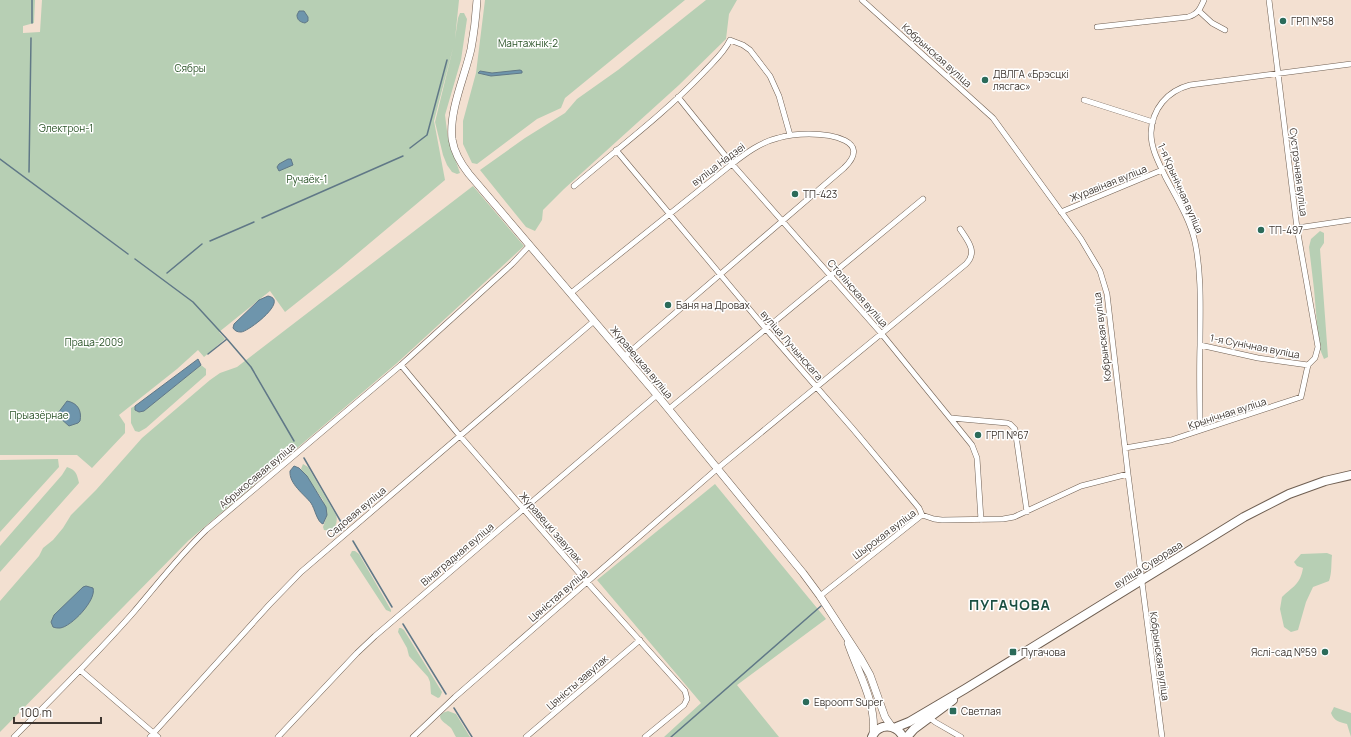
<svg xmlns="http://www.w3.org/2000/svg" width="1351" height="737" font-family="Manrope,sans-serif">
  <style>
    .green { fill: #b7cfb4 }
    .water { fill: #6e95ac; stroke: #607887 }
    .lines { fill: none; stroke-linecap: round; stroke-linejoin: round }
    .stream { stroke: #607887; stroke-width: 1.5 }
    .street-casing { stroke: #6f5f52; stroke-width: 6 }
    .secondary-casing { stroke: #6f5f52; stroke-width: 8 }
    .primary-casing { stroke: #6f5f52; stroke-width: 10 }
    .street { stroke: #fff; stroke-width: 5 }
    .secondary { stroke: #fff; stroke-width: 7 }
    .primary { stroke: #fff; stroke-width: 8 }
    .poi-dot { fill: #2b6b5a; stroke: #fff; stroke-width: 1.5 }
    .labels { text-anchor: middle; stroke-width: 3; stroke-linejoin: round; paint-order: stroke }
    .poi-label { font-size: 10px; fill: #3e3630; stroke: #fff; text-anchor: start }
    .park-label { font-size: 10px; fill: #2a5327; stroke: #fff }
    .street-label { font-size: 10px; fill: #3e3630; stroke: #fff }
    .district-label { font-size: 14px; font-weight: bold; letter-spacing: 1px; fill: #1b4f41; stroke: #fff }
  </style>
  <rect width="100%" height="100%" fill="#f3e0d1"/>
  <path class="green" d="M 0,0 L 35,0 L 34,23 L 23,26 L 23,33 L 40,32 L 42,0 L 459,0 L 455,39 L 458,18 L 460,13 L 464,13 L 467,19 L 461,60 L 445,115 L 448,139 L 460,173 L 457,174 L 452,172 L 447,165 L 443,155 L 435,122 L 453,48 L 434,121 L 445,180 L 339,269 L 285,312 L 270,291 L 219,332 L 225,339 L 204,357 L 198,350 L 177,369 L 119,415 L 125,424 L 125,433 L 92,468 L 77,455 L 0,455 Z
    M 485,0 L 685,0 L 565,98 L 561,108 L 537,119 L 477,164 L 472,163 L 463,144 L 463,121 L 476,73 Z
    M 706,0 L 737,0 L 729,14 L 726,39 L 679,85 L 564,189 L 543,210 L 542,220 L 535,231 L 526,227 L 480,170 L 525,138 L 565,113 L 577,99 L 618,70 Z
    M 473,186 L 524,246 L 397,363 L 188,541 L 0,732 L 0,601 L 39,556 L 43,548 L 53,540 L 63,528 L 71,515 L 96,490 L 142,438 L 210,380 L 220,373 L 237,367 Z
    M 1320,231 L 1324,233 L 1324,243 L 1320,249 L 1328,357 L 1324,359 L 1319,347 L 1314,289 L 1309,247 L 1311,239 Z
    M 201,365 L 206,369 L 206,375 L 146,428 L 139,432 L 135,431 L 131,423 L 131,408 L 135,406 L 135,410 L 138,412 L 144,411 Z
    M 58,459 L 59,467 L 0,532 L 0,460 Z
    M 303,464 L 308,467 L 336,515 C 338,521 336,527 331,531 L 324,530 L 323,527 L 326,518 L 323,500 L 301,469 Z
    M 67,467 C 76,470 77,474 79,483 L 0,572 L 0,546 L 62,475 Z
    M 715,484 L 826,619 L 737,685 L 779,737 L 664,737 L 701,703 L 597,580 Z
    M 352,551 L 355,551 L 359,554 L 391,610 L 391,612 L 386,610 L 350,555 Z
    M 1327,553 L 1332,555 C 1331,564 1332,573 1329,581 L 1313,587 L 1306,602 L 1298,630 L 1291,632 L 1284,627 L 1280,609 L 1282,597 C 1293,586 1300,585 1303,568 L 1297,566 L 1294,562 L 1301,554 Z
    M 399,628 L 401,628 L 404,630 L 442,692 L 440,697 L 438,698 L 431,694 L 430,682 L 428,677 L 409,656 L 407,648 L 398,632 Z
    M 1334,707 L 1351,713 L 1351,737 L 1347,724 C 1339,722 1334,721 1331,713 Z
    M 448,711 L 456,714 L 470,737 L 456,737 C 454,734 453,731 451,728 C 446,723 431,716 448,711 Z"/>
  <path class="water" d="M 299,11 L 304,11 L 308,17 L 308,21 L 305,23 C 300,22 297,20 297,15 Z
    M 520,70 L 522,71 L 522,73 L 491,76 L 478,73 L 480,71 L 492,73 Z
    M 288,159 L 291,159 L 293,165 L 279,171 L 277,167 L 279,164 Z
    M 268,296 C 290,300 248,332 241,332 C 237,332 235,331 233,328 L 234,324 L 259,300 Z
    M 198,359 L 201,365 L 144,411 L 139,412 L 135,410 L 135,406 Z
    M 67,401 C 78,403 82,411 80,421 L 78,423 L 69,426 L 60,418 L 58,413 Z
    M 294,466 L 299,468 L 307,476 L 326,507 L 327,515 L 323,524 C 317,522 315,509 311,503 C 304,494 289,484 290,471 Z
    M 86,586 L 93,588 C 97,600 71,627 60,628 C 57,628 56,628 53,627 L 51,622 L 54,615 L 83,587 Z"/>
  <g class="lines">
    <path class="stream" d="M 32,23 L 32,0
      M 410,148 L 427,135 L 447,60
      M 0,159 L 128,254
      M 29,172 L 31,38
      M 262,218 L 403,156
      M 210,241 L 254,222
      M 135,259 L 193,302 L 227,339 L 251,367 L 294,441
      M 167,273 L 202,244
      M 208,354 L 227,339
      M 304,458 L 341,522
      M 353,541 L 392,607
      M 403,624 L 446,694
      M 454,708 L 472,737
      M 671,737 L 821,606"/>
    <defs>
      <path id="street" d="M 862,0 L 993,118 L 1081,239 L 1100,271 L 1107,294 L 1128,474 L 1162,737
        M 1269,0 L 1297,228 L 1318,347 L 1315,358 L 1308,365
        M 1199,11 L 1212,23 L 1225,30
        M 1097,27 L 1188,17 C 1198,14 1200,9 1204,0
        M 678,97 L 732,164 L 881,333 L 972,445 L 977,458 L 981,520
        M 1084,100 L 1153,122
        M 616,150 L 766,329 L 853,429 L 919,508 L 922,515
        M 574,186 C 617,149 664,114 703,73 C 712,63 724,53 730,40 L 743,45 L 750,50 L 770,76 L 779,96 L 790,135
        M 1061,212 L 1162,170
        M 1297,228 L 1351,220
        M 571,293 L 732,164 C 746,153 761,142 778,138 C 788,135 799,134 809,134 C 829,134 873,140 844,168 L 624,357
        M 1200,345 L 1258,358 L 1308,365
        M 401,365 L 460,436 L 587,582 L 685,691 L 687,699 L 684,705 L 645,737
        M 669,409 L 923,199
        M 951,418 L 1007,423 L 1010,424 L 1015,429 L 1027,512
        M 1200,430 C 1200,402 1199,374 1200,345 C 1200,311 1202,276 1195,242 C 1190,219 1176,197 1165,176 C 1159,163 1151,149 1151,133 C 1152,109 1167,91 1190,85 L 1351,64
        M 1125,448 L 1171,440 L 1301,397 L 1308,365
        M 820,596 L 922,515 L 934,519 L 942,520 L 1003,519 L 1014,517 L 1081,486 L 1128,474
        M 80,670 L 158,737
        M 930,718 L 935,722 L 961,737
        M 14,737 C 54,697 94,657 132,614 C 156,586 179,556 206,530 L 401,365 L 512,264 L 530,245
        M 150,737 L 269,605 L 301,572 L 594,321
        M 278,737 L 357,653 L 375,636 L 657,395
        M 413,737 L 455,697 L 718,468 L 966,264 C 978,252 968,241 960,229
        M 526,737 L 640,640"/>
      <path id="secondary" d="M 477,0 C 476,16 474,33 471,49 C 465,76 449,110 452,139 C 454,152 461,164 469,174 L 657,395 L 803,573 L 820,596 L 861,659 L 870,675 L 885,717 L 892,727
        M 848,643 C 858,673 877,703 873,735"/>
      <path id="primary" d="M 894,728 L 909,722 L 965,689 L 1244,517 L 1289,494 L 1325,481 L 1351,475
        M 872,737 C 878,723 896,723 903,737
        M 907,737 L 914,729 L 953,700"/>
    </defs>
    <use href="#street" class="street-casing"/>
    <use href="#secondary" class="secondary-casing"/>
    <use href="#primary" class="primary-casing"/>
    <use href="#street" class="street"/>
    <use href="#secondary" class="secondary"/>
    <use href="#primary" class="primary"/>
  </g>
  <g class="poi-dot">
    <circle cx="1283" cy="21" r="4"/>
    <circle cx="985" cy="80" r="4"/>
    <circle cx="795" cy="194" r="4"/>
    <circle cx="1261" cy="230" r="4"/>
    <circle cx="668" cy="305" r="4"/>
    <circle cx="978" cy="435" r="4"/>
    <rect x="1009" y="648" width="8" height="8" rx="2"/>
    <circle cx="1325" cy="652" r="4"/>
    <circle cx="806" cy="702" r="4"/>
    <rect x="949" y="707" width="8" height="8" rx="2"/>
  </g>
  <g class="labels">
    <g class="poi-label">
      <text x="1291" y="25">ГРП №58</text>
      <text x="993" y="78">ДВЛГА «Брэсцкі<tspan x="993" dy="12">лясгас»</tspan></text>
      <text x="803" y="198">ТП-423</text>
      <text x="1269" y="234">ТП-497</text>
      <text x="676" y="309">Баня на Дровах</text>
      <text x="986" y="439">ГРП №67</text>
      <text x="1021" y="656">Пугачова</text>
      <text x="1317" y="656" text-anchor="end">Яслі-сад №59</text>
      <text x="814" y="706">Евроопт Super</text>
      <text x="961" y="715">Светлая</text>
    </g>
    <g class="park-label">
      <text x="528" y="47">Мантажнік-2</text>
      <text x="190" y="72">Сябры</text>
      <text x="66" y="132">Электрон-1</text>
      <text x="307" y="183">Ручаёк-1</text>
      <text x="94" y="346">Праца-2009</text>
      <text x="39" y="419">Прыазёрнае</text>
    </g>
    <g class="street-label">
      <text transform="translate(937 55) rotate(42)" y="4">Кобрынская вуліца</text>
      <text transform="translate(718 164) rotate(-37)" y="4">вуліца Надзеі</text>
      <text transform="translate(1299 172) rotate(83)" y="4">Сустрэчная вуліца</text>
      <text transform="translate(1108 183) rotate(-22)" y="4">Журавіная вуліца</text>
      <text transform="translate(1181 188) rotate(66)" y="4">1-я Крынічная вуліца</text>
      <text transform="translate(858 293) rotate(49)" y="4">Столінская вуліца</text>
      <text transform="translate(1102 337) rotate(-97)" y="4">Кобрынская вуліца</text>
      <text transform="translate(792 345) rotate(49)" y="4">вуліца Лучынскага</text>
      <text transform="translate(1255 346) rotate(11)" y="4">1-я Сунічная вуліца</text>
      <text transform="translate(642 362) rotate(50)" y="4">Журавецкая вуліца</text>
      <text transform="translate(1227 413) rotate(-18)" y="4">Крынічная вуліца</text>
      <text transform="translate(257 475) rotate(-40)" y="4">Абрыкосавая вуліца</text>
      <text transform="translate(356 512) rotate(-40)" y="4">Садовая вуліца</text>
      <text transform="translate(551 527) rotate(49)" y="4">Журавецкі завулак</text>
      <text transform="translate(884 534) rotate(-37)" y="4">Шырокая вуліца</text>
      <text transform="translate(457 554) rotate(-40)" y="4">Вінаградная вуліца</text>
      <text transform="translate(1148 564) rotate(-32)" y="4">вуліца Суворава</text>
      <text transform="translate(558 595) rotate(-41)" y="4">Цяністая вуліца</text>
      <text transform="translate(1160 656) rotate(82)" y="4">Кобрынская вуліца</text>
      <text transform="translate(577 682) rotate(-41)" y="4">Цяністы завулак</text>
    </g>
    <g class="district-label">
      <text x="1010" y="610">ПУГАЧОВА</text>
    </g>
  </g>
  <path d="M14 717v6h87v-6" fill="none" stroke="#3e3630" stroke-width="2"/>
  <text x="20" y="717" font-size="12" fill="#3e3630" stroke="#ffffff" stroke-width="3" paint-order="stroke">100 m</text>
</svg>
